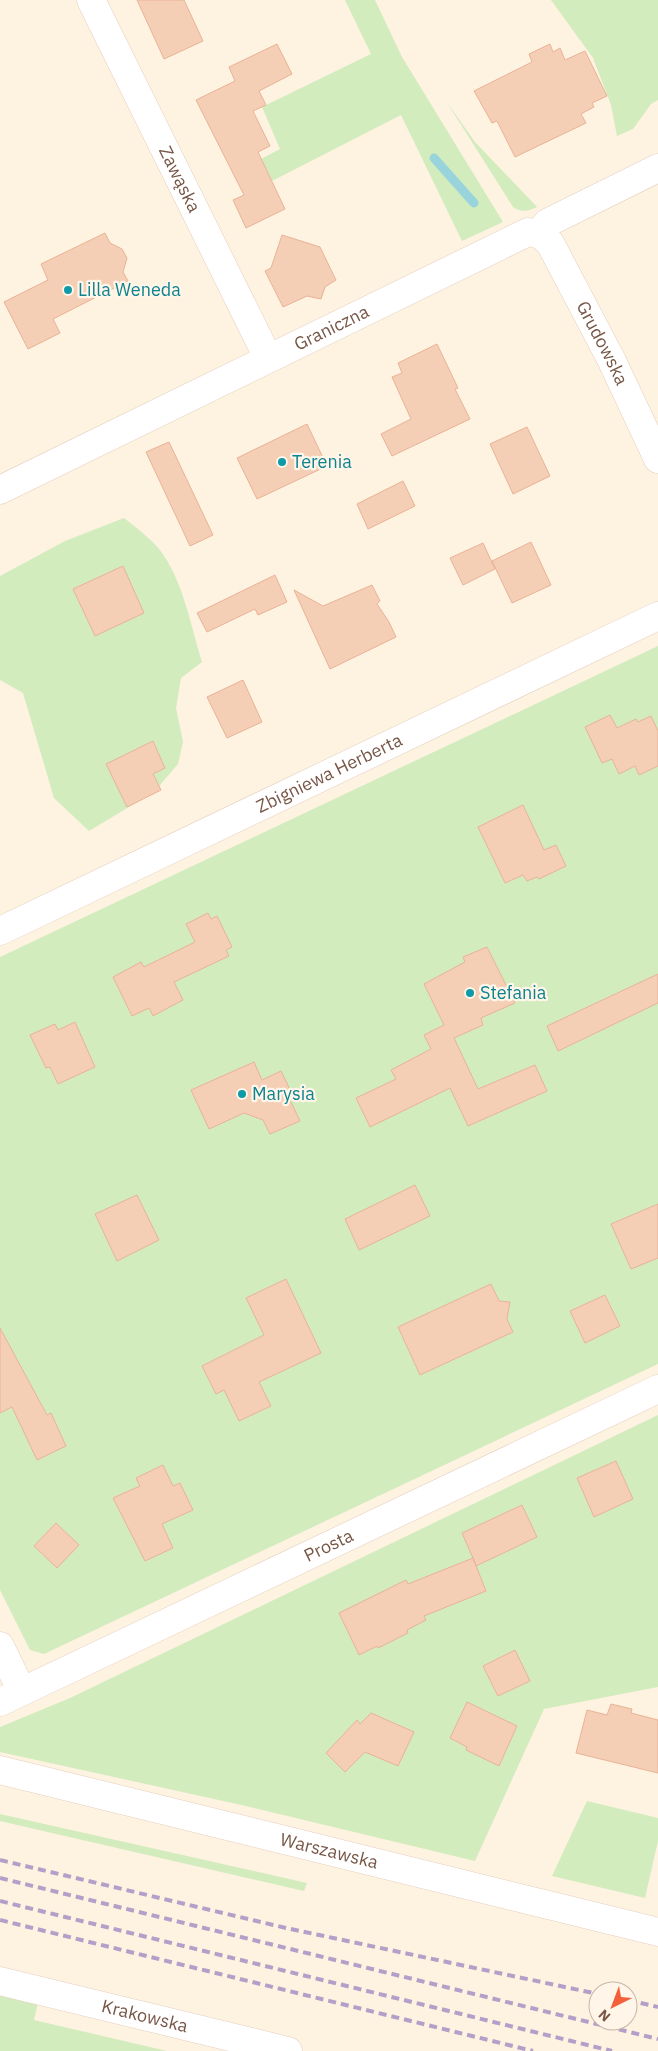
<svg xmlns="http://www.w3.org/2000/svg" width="658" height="2051" font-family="'IBM Plex Sans',sans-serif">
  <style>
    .green { fill: #d2ecbe }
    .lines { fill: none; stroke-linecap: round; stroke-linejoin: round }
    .stream { stroke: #99d3db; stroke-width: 9 }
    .building { fill: #f5ceb6; stroke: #e9b395 }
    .minor-casing { stroke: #e5cfbf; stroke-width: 29 }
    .minor { stroke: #fff; stroke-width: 28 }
    .rail { stroke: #b49fc8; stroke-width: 4; stroke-dasharray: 8 5; stroke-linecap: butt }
    .culture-dot { fill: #0f9aa8; stroke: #fff6e9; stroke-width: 2 }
    .labels { text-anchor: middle; stroke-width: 4.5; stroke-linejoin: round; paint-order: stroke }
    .street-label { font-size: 18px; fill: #775646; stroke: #fff6e9 }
    .culture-label { font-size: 18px; fill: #0d838f; stroke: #fff6e9; text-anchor: start }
  </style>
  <rect width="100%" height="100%" fill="#fef2e1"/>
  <path class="green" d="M 345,0 L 375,0 L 402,57 L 503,222 L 462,241 L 401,115 L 272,181 L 261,159 L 280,149 L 262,107 L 371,54 Z
    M 551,0 L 658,0 L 658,100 L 651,104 L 633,129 L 617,136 L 611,105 L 593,58 Z
    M 446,101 L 475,142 L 537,207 C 528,211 522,213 513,207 Z
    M 124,518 C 139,530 156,542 166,559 C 184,587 192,630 202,662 L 181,678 L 176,708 L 183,742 L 178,764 L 154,792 L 89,831 L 54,798 L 23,693 L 0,680 L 0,576 L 65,541 Z
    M 658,646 L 658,1364 L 44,1654 L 30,1650 L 0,1590 L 0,957 Z
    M 658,1415 L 658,1687 L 544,1709 L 475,1861 L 237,1804 L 0,1752 L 0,1727 L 70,1698 Z
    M 587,1801 L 658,1818 L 658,1841 L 645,1898 L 552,1876 Z
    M 0,1814 L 307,1883 L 304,1891 L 0,1821 Z
    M 0,1989 L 39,1998 L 34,2020 L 167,2051 L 0,2051 Z"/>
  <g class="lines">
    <path class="stream" d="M 434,158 L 474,203"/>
  </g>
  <path class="building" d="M 137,0 L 184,0 L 203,41 L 164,59 Z
    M 277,44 L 292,74 L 259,91 L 266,105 L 253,111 L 270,146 L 258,152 L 285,209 L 246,228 L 233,200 L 244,195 L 196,100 L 235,81 L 229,67 Z
    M 550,44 L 553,52 L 560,48 L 565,60 L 585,51 L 607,96 L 592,103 L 594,107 L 581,114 L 586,123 L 515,157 L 497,121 L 492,123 L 474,91 L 532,62 L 529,54 Z
    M 105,233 L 110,243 L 122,249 L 127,258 L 123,272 L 128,281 L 53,319 L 60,333 L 28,349 L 4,302 L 48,280 L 41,264 Z
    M 282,235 L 320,247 L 336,280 L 325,287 L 321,299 L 307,296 L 283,307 L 265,271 L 271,268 Z
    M 437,344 L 458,388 L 455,389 L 470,419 L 392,456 L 381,434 L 411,419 L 392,377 L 402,373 L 398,363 Z
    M 307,424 L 327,466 L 257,499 L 237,458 Z
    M 527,427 L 550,476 L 513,494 L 490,444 Z
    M 169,442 L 213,535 L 190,546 L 146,452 Z
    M 403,481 L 415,506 L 368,529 L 357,504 Z
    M 531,542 L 551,585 L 512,603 L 492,561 Z
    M 483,543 L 495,569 L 463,585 L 450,558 Z
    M 123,566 L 144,613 L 95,636 L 73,589 Z
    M 275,575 L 287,602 L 258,615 L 255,609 L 207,632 L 197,613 Z
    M 372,585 L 380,601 L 377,604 L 389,622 L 396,637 L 330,669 L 294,590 L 323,606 Z
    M 243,680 L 262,722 L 227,738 L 207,697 Z
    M 610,715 L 617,728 L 636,719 L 638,722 L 651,716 L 658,731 L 658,766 L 639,775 L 635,766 L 619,774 L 612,759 L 602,763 L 585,727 Z
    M 153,741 L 165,768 L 153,774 L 161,790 L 127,807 L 106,764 Z
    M 523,805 L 544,850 L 556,845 L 566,866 L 539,879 L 537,877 L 527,881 L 523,875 L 505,883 L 478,827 Z
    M 208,913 L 211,919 L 217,916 L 232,947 L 226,950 L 229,956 L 174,982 L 183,1000 L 153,1016 L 149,1008 L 132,1016 L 113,977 L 141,962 L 144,967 L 195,942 L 186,924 Z
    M 487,947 L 515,1003 L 481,1018 L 483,1025 L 454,1038 L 478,1089 L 535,1065 L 547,1091 L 468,1126 L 450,1088 L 370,1127 L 356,1098 L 396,1079 L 391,1070 L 431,1049 L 424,1035 L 444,1025 L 424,984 L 465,962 L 463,957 Z
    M 658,974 L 658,1003 L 558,1051 L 547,1026 Z
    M 75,1022 L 95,1067 L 58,1084 L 50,1067 L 46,1068 L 30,1035 L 55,1024 L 58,1030 Z
    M 254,1062 L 262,1080 L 281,1071 L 294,1098 L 290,1100 L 300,1121 L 270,1134 L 263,1120 L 244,1113 L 209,1129 L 191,1090 Z
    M 415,1185 L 430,1216 L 359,1250 L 345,1219 Z
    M 137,1195 L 159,1240 L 117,1261 L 95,1214 Z
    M 658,1204 L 658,1258 L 631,1269 L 611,1224 Z
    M 286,1279 L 321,1353 L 259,1382 L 271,1406 L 239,1421 L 224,1390 L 216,1394 L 202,1366 L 264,1335 L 246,1298 Z
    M 491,1284 L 499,1301 L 510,1302 L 507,1319 L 513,1332 L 420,1375 L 398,1327 Z
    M 605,1295 L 620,1326 L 585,1343 L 570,1311 Z
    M 0,1328 L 47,1415 L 51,1413 L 66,1446 L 37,1460 L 12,1407 L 0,1413 Z
    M 616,1461 L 633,1499 L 594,1517 L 577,1478 Z
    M 163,1465 L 173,1486 L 180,1483 L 193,1510 L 162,1524 L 173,1548 L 145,1561 L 113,1498 L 140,1486 L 136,1478 Z
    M 522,1505 L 537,1537 L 476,1566 L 473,1558 L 486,1591 L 424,1616 L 426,1620 L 407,1630 L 408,1633 L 378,1648 L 377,1646 L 359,1655 L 339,1613 L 406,1580 L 408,1584 L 473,1558 L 462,1533 Z
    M 56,1523 L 79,1545 L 57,1568 L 34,1546 Z
    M 515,1650 L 530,1681 L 498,1696 L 483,1666 Z
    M 467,1702 L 517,1726 L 499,1766 L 466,1750 L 467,1747 L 450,1738 Z
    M 611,1704 L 632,1709 L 631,1713 L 658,1720 L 658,1773 L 576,1753 L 587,1710 L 607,1715 Z
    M 371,1713 L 414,1732 L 398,1766 L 365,1752 L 345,1772 L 326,1753 L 357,1720 L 360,1724 Z"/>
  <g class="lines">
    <defs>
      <g id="minor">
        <path id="s1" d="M 91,0 L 268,358"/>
        <path d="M 539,234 L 547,223 L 658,168"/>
        <path id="s2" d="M 0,490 L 528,232 L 539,234 L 550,243 L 612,361 L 658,459"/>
        <path id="s3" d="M 0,931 L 658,616"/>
        <path d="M 0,1646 L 21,1690"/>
        <path id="s4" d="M 0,1702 L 658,1389"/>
        <path id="s5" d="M 0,1770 L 658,1932"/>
        <path id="s6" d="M 0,1981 L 288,2051"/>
      </g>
    </defs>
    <use href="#minor" class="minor-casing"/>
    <use href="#minor" class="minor"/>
    <path class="rail" d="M 0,1860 L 286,1928 L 598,1994
      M 0,1878 L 658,2039
      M 0,1901 L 612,2051
      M 0,1920 L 533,2051
      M 628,2000 L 658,2007"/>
  </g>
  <g class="culture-dot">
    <circle cx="68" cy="290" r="5"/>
    <circle cx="282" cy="462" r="5"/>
    <circle cx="470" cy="993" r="5"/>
    <circle cx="242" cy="1094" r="5"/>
  </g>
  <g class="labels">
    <g class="street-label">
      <text dy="6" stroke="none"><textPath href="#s1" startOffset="200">Zawąska</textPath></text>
      <text dy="6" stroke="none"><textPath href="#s2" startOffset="369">Graniczna</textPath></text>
      <text dy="6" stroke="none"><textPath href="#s2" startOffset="726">Grudowska</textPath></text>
      <text dy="6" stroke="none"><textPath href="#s3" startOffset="365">Zbigniewa Herberta</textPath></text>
      <text dy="6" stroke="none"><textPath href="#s4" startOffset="364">Prosta</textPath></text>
      <text dy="6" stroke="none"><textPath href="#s5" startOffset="339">Warszawska</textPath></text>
      <text dy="6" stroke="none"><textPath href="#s6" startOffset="149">Krakowska</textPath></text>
    </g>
    <g class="culture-label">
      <text x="78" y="296">Lilla Weneda</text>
      <text x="292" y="468">Terenia</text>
      <text x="480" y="999">Stefania</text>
      <text x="252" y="1100">Marysia</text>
    </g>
  </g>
  <g transform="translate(613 2006) rotate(222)"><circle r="24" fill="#fff6e9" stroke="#c9b6a8"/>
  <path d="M0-4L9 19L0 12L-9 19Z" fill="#f2603c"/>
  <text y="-8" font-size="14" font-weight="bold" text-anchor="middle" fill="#775646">N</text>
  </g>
</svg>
